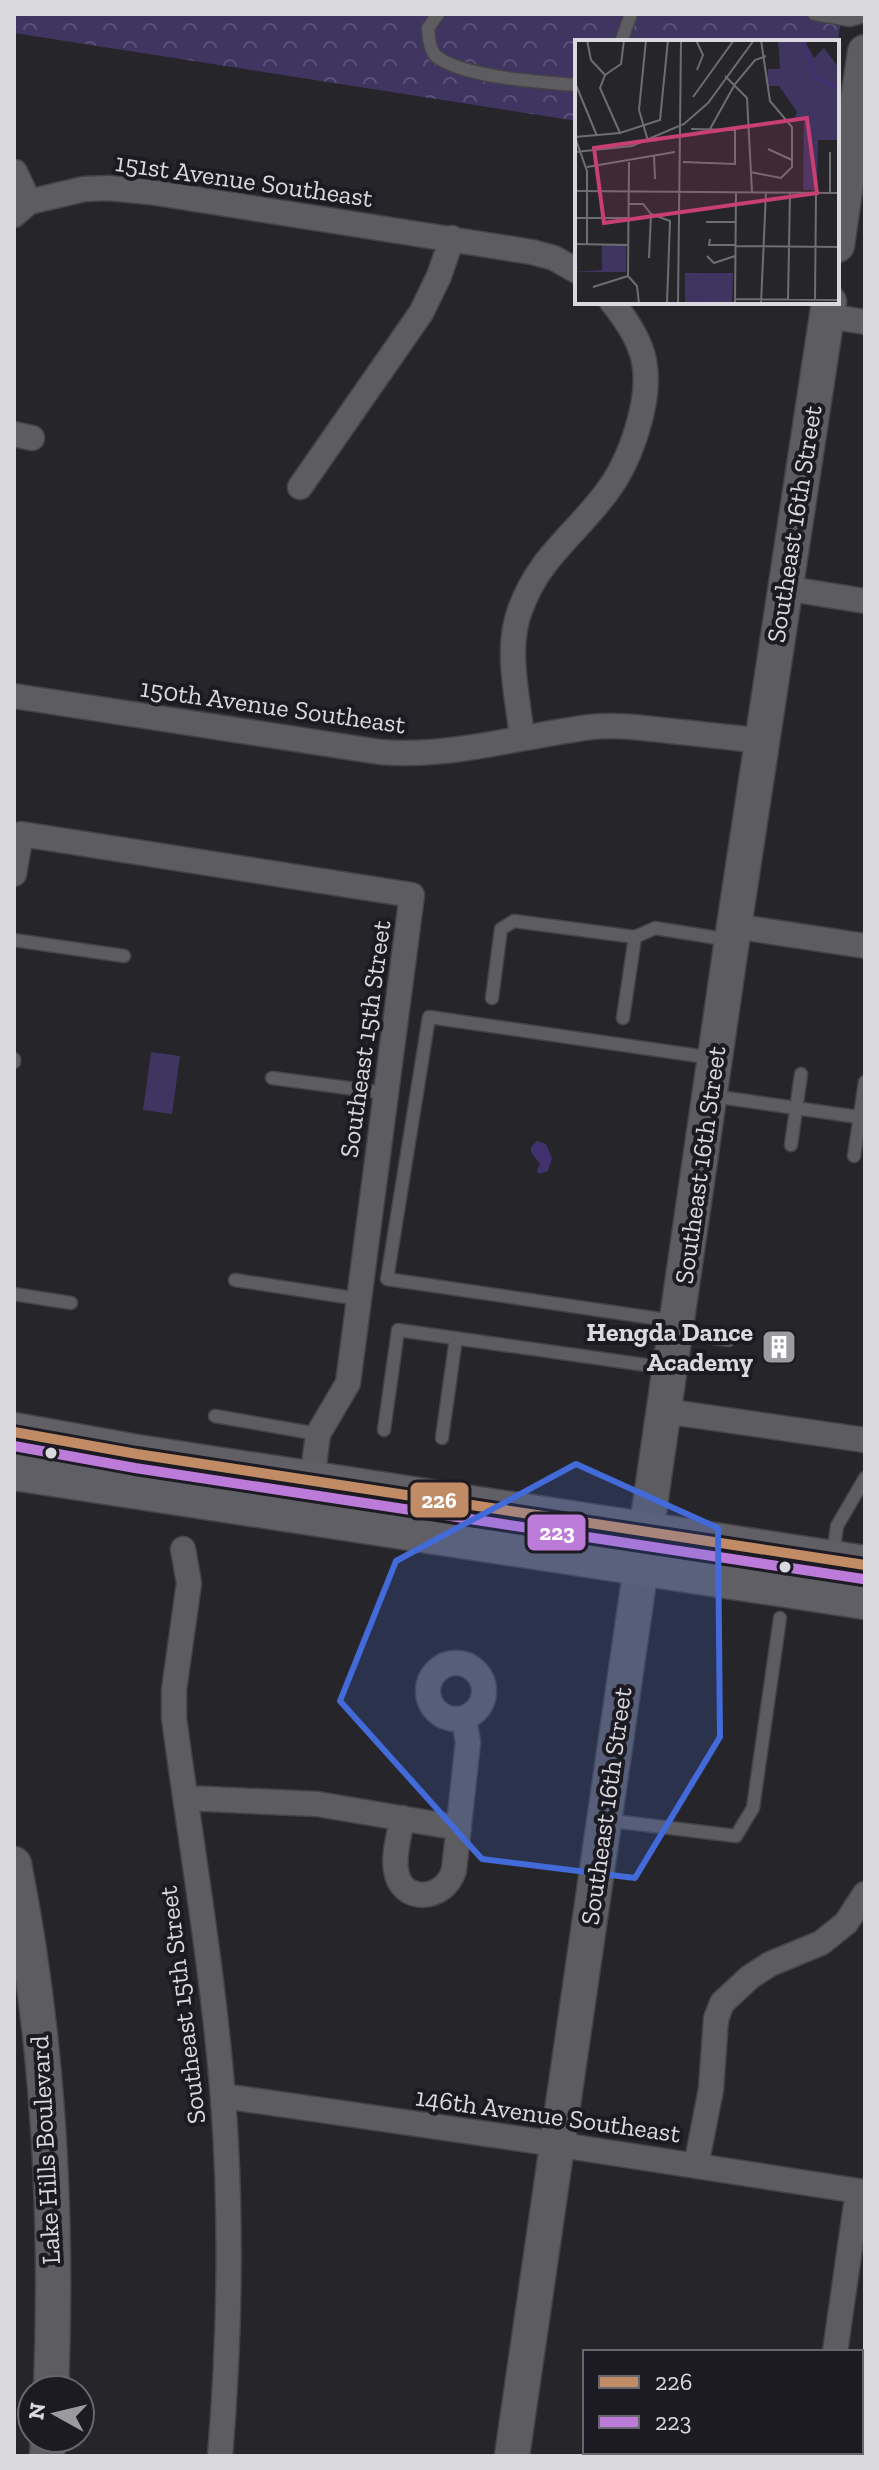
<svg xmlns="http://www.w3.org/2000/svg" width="879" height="2470" font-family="'Zilla Slab',serif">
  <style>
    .park { fill: url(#park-crowns) }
    .pitch { fill: #3f3560 }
    .water { fill: #41316e }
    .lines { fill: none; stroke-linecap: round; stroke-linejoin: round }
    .lane-casing { stroke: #444347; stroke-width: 15 }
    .street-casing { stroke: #444347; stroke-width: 27 }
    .secondary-casing { stroke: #444347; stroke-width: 37 }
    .primary-casing { stroke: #444347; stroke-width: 41 }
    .lane { stroke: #5d5d61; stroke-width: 12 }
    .street { stroke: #5d5d61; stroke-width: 24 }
    .secondary { stroke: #5d5d61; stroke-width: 34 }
    .primary { stroke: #615f66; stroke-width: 38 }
    .bus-1-casing { stroke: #1c1a22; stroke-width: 16 }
    .bus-2-casing { stroke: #1c1a22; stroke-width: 16 }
    .bus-1 { stroke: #c18c65; stroke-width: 10 }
    .bus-2 { stroke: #bd7bd9; stroke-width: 10 }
    .marked { fill: #436ad9; fill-opacity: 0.2; stroke: #436ad9; stroke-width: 6; stroke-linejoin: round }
    .bus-dot { fill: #dad9de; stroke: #1c1a22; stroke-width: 3 }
    .labels { text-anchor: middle; stroke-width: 8; stroke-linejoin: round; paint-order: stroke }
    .street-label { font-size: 26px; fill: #dad9de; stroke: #1c1a22 }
    .poi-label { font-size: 26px; font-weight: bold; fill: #dad9de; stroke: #1c1a22; text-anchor: end }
    .inset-river { fill: none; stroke: #41316e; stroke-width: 4 }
    .inset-road { fill: none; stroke: #6e6e72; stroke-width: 2 }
    .view { fill: #c73f75; fill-opacity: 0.15; stroke: #c73f75; stroke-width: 4 }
    .inset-edge { fill: none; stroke: #dad9de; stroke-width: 4 }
    .line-badge { stroke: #1c1a22; stroke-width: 3 }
    .badge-label { font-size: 22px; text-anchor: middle; font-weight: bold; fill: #fff }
  </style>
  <defs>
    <pattern id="park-crowns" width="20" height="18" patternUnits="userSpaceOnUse" patternTransform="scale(2)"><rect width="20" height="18" fill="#3f3560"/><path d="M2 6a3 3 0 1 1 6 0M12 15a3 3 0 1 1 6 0" fill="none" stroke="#5a5276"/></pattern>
  </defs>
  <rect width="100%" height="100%" fill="#26262a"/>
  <path class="park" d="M 14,14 L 842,14 L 837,46 L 837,42 L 577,42 L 577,121 L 14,33 Z"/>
  <path class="pitch" d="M 151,1052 L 180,1056 L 172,1114 L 143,1110 Z"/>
  <path class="water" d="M 537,1141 L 546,1144 L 552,1158 L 548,1171 L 538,1174 L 537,1170 L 540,1164 L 531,1152 L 531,1147 Z"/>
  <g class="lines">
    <defs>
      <path id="lane" d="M 438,14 L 428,28 C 429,38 429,50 437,57 C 467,78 541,82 577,85
        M 814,14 L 850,20 L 865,16
        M 621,42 L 631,14
        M 14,940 L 124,956
        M 492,998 L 501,929 L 514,921 L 635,937 L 655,928 L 730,940
        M 623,1018 L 635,937
        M 14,1059 L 14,1062
        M 272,1078 L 386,1093
        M 713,1096 L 865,1118
        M 791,1145 L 801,1074
        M 854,1156 L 865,1082
        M 235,1280 L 359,1299
        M 14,1294 L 71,1303
        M 674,1321 L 387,1279 L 429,1017 L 713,1058
        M 678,1333 L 729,1340
        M 215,1416 L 318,1434
        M 384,1430 L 398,1330 L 667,1368
        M 442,1438 L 456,1338
        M 833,1555 L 837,1526 L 865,1478
        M 605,1820 L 736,1836 L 753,1808 L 780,1618"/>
      <path id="street" d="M 15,172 L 29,202
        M 14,215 L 29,202 L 84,189 L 108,188 L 150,192 L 532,252 L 554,258 L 577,271
        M 827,316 L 865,322
        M 14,434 L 32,438
        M 300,487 L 421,313 L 439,276 L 452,238
        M 784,588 L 865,601
        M 14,696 L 380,752 C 452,758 520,736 591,727 C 617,724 644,728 670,731 C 700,734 731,737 761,741
        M 522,738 C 518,697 505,650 520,610 C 539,557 574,536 606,493 C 630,462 652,400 644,361 C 640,340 625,318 612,302
        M 14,874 L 21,834 L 412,895 L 348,1383 L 318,1434 L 312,1480
        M 734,926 L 865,946
        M 664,1411 L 865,1440
        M 183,1549 L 189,1583 L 174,1690 L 174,1718 C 191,1844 213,1971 223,2098 C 232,2218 230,2336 220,2456
        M428 1691a28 28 0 1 1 56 0a28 28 0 1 1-56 0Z
        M 185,1798 L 317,1804 L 459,1828
        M 402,1818 C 400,1834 393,1854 396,1870 C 401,1905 445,1901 454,1870 L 468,1742 L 464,1719
        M 223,2096 L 535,2141 L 865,2192
        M 696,2166 L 711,2089 L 716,2019 L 722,2003 L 750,1977 L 770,1964 L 821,1943 L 846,1923 L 865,1894
        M 835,2352 L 858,2191
        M 820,2456 L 821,2452"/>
      <path id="secondary" d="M 837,245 L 865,52
        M 14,1864 C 48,2036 58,2215 51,2390
        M 47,2456 L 48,2438
        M 512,2456 L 734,926 L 829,302"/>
      <path id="primary" d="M 14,1432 L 137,1454 L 865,1565
        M 14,1471 L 865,1600"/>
    </defs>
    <use href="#lane" class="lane-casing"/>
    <use href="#street" class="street-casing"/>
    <use href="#secondary" class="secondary-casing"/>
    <use href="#primary" class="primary-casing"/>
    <use href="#lane" class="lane"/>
    <use href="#street" class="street"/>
    <use href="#secondary" class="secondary"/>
    <use href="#primary" class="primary"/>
    <defs>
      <path id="bus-1" d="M 14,1432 L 137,1454 L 865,1565"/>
      <path id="bus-2" d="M 14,1446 L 135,1468 L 863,1579"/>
    </defs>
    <use href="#bus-1" class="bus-1-casing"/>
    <use href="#bus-2" class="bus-2-casing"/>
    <use href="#bus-1" class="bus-1"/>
    <use href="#bus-2" class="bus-2"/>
  </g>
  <path class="marked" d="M 576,1464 L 718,1528 L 720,1737 L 635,1878 L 482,1859 L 340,1701 L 396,1561 Z"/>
  <defs>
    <symbol id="building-square" viewBox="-11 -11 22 22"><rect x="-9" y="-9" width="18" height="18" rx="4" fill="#9b9a9f" stroke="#1c1a22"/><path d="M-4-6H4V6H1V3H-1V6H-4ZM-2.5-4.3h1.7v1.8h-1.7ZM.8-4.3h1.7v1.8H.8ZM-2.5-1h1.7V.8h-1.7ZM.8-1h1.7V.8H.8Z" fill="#fff"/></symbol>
  </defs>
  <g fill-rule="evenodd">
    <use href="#building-square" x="759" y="1327" width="40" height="40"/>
  </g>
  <g class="bus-dot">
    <circle cx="51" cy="1453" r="7"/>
    <circle cx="785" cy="1567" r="7"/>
  </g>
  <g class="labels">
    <g class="street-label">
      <text transform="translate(244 180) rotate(8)" y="9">151st Avenue Southeast</text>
      <text transform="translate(794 524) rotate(-81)" y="9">Southeast 16th Street</text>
      <text transform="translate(273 706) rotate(8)" y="9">150th Avenue Southeast</text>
      <text transform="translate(365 1039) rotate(-82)" y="9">Southeast 15th Street</text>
      <text transform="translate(700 1165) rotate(-82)" y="9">Southeast 16th Street</text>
      <text transform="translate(606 1806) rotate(-82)" y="9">Southeast 16th Street</text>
      <text transform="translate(182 2005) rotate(-97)" y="9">Southeast 15th Street</text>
      <text transform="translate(548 2115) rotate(8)" y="9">146th Avenue Southeast</text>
      <text transform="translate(45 2150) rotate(-93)" y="9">Lake Hills Boulevard</text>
    </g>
    <g class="poi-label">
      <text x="753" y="1341">Hengda Dance<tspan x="753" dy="30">Academy</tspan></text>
    </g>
  </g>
  <g transform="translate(575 40)">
    <rect width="264" height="264" fill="#26262a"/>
    <path d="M 203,0 L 229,0 L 239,18 L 249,8 L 264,28 L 264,100 L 243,100 L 242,150 L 228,150 L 229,77 L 219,80 L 222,72 L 204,46 L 192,46 L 193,29 L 205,29 ZM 27,205 L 51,205 L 51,232 L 0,232 L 27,230 ZM 110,233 L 158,233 L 157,262 L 110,262 Z" fill="#3f3560"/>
    <path d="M113 247a10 10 0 1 1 20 0a10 10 0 1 1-20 0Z" fill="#3f3560"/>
    <path class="inset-river" d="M 228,0 L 241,38 L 264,48"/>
    <path class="inset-road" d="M 12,0 L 16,20 L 30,35M 71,0 L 64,70 L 73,101M 121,0 L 128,15 L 122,30M 30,35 L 25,48 L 45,93M 30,35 L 46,24 L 49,0M 150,36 L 172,58 L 177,152M 1,45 L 22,96M 118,57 L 159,0M 135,89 L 160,44 L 180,20 L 191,16M 0,97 L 45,93 L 85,80 L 93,0M 0,97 L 12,131 L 12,205M 193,109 L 217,120M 0,112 L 57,106 L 109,84 L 133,63 L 179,0M 79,115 L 80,139M 108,122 L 160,124 L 160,90 L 116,89M 12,127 L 100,112M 175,132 L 206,138 L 217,127 L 217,87 L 195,61 L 186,0M 0,151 L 264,153M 255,153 L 255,112M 53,164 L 68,164 L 76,174M 76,174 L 95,181 L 92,263M 0,178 L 53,178M 131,182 L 161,182M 135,199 L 134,205 L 160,205M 0,204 L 53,205M 160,206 L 264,207M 132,216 L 139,223 L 160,216M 74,218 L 76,174M 53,236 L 54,122M 53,236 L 62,246 L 64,264M 18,247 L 53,236M 160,259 L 264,260M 213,260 L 215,153M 240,260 L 241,153M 103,264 L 106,0M 160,264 L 161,152M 186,264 L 191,152"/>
    <path class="view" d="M 232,78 L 242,153 L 29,183 L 19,108 Z"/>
    <rect width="264" height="264" class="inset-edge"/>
  </g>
  <g class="line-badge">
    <rect x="409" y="1481" width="61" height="38" rx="8" fill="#c18c65"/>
    <rect x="526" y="1513" width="61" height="39" rx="8" fill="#bd7bd9"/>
  </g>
  <g class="badge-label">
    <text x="439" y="1508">226</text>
    <text x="557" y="1540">223</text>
  </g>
  <rect width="879" height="2470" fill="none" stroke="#dad9de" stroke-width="32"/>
  <rect x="583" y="2350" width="280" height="104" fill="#1c1a22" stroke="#68666d" stroke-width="2"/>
  <rect x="599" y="2376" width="40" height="12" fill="#c18c65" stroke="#68666d" stroke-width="2"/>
  <text x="655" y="2390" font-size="24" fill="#dad9de">226</text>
  <rect x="599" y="2416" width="40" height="12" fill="#bd7bd9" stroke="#68666d" stroke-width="2"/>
  <text x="655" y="2430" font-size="24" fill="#dad9de">223</text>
  <g transform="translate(56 2414) rotate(278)"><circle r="38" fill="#1c1a22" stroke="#68666d" stroke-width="2"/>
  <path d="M0-6L14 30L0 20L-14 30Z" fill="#9b9a9f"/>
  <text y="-12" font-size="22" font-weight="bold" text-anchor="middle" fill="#dad9de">N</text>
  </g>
</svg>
